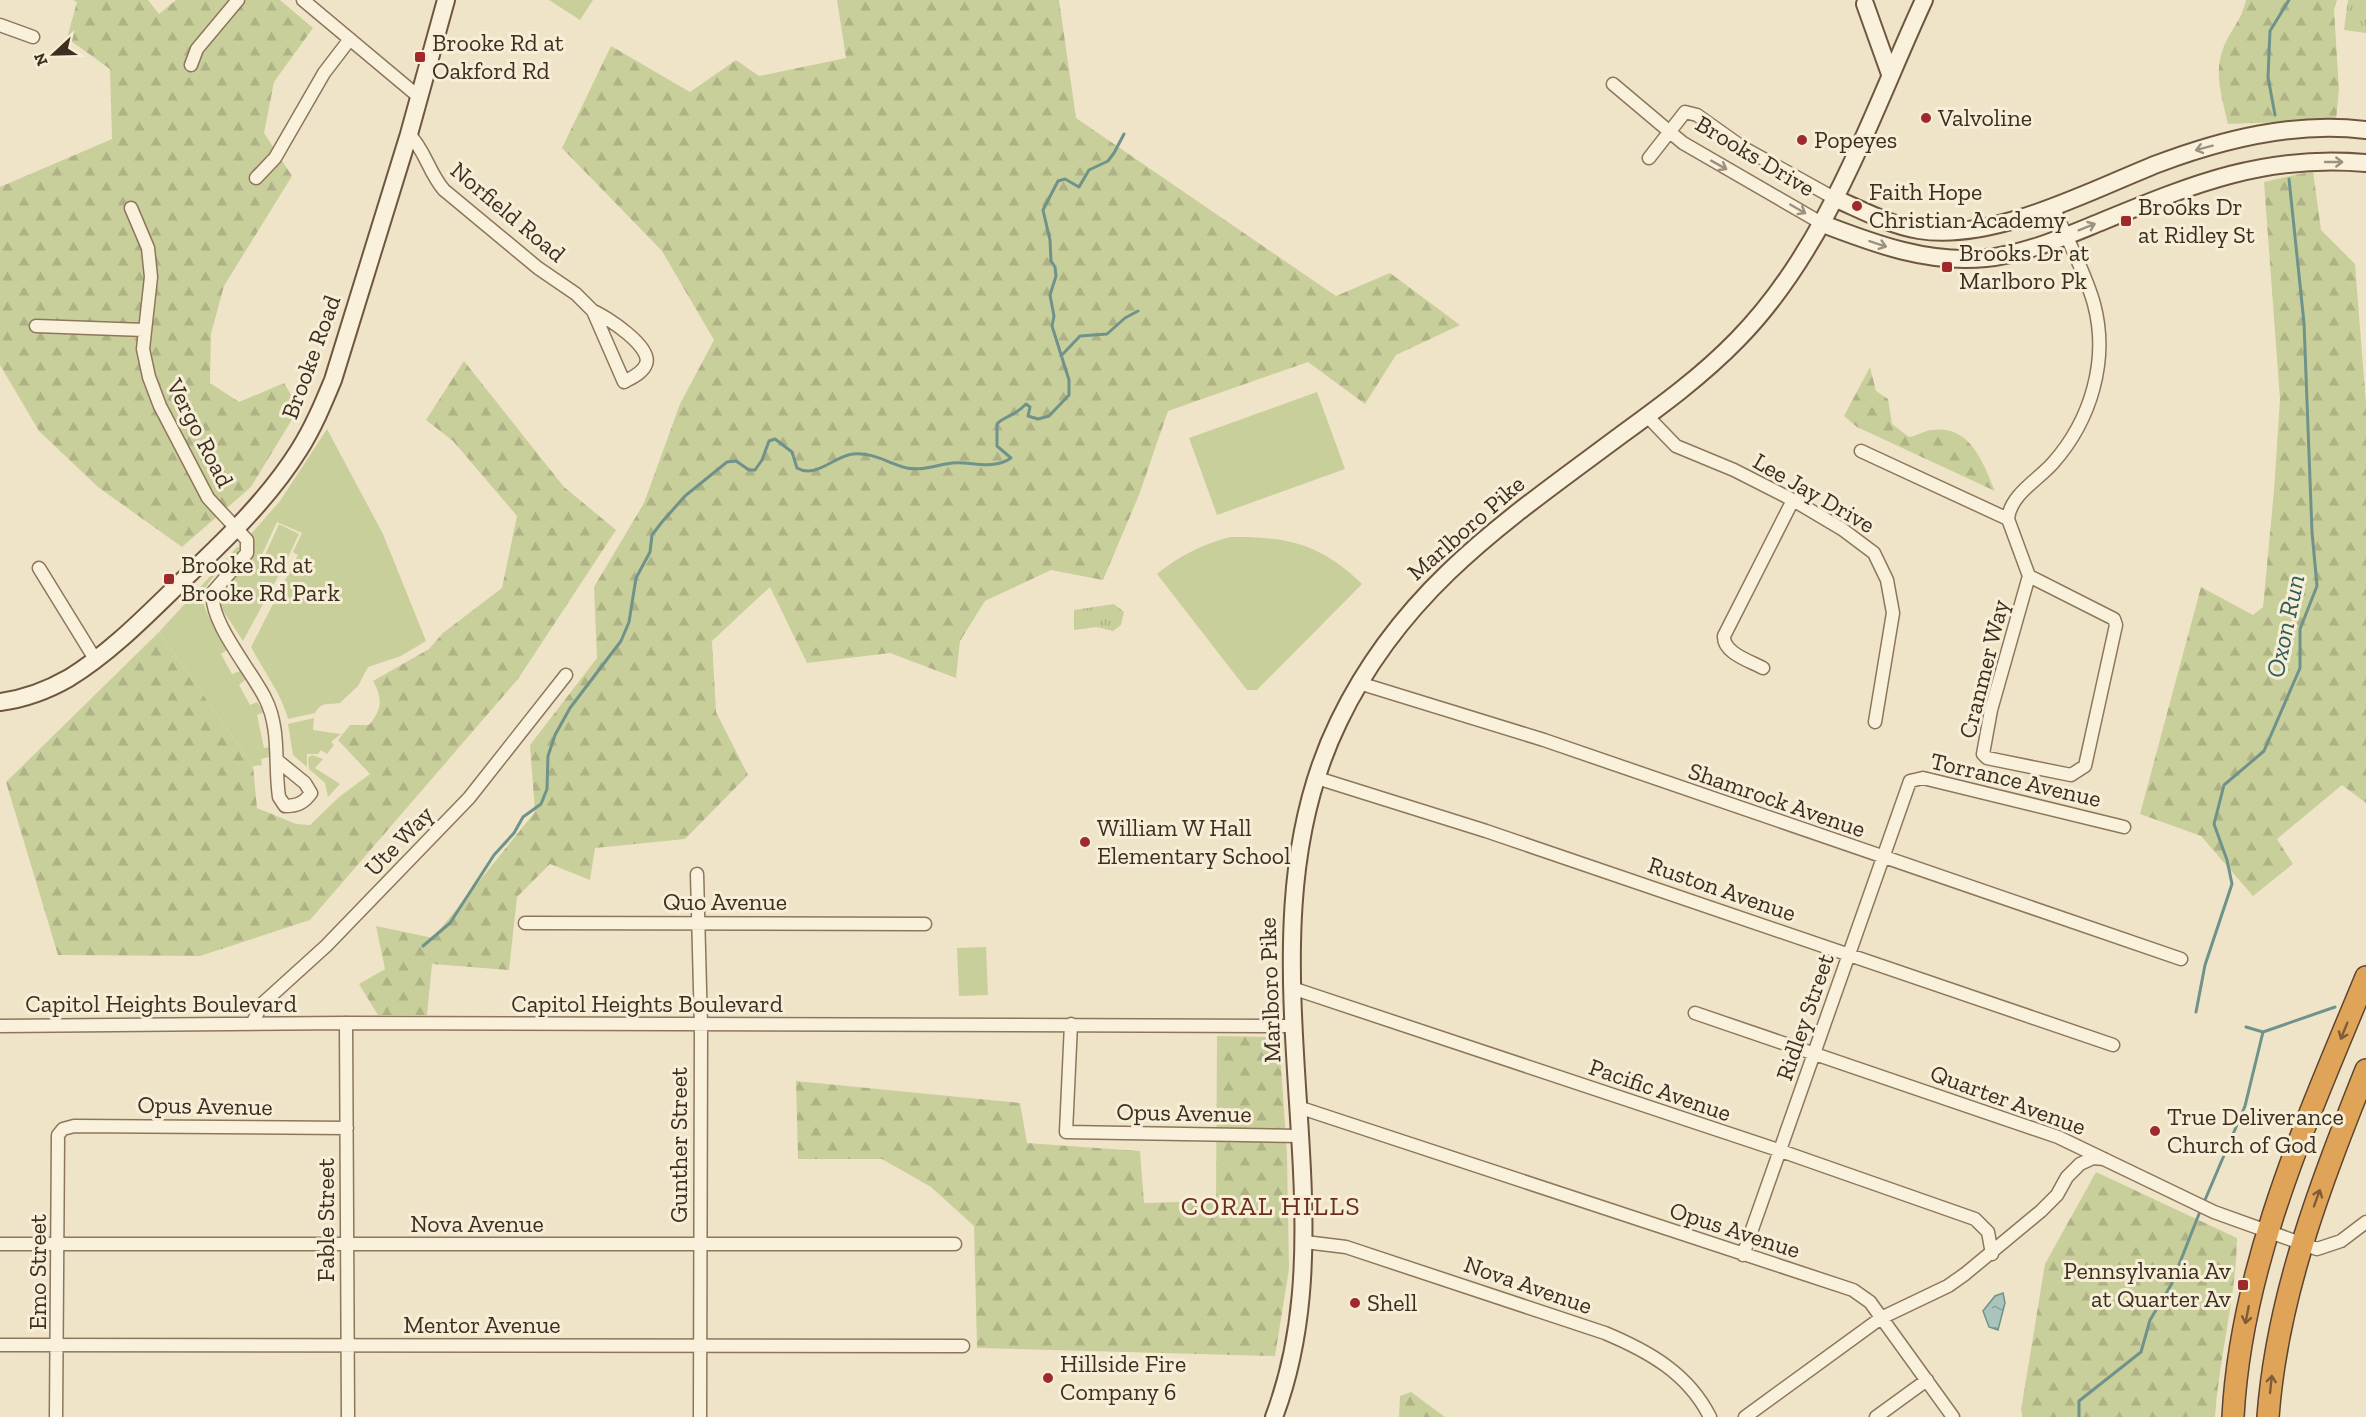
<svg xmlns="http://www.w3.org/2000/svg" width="2366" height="1417" font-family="'Zilla Slab',serif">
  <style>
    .green { fill: #c9cf9b }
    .forest { fill: url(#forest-firs) }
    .park { fill: url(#park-tufts) }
    .water { fill: url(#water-ripples); stroke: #6f938a; stroke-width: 1.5 }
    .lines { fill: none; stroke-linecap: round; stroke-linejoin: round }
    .stream { stroke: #6f938a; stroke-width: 3 }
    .street-casing { stroke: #8d765c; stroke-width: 15 }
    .secondary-casing { stroke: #6f573f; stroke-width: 20 }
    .highway-casing { stroke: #5b4430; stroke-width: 24 }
    .street { stroke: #faf1dc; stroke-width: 12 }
    .secondary { stroke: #faf1dc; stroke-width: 16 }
    .highway { stroke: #e0a458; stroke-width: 21 }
    .oneway { stroke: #9c907e }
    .oneway2 { stroke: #7e5d36 }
    .poi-dot { fill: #9e2a2b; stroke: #f7eed8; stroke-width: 2 }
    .labels { text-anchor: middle; stroke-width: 6; stroke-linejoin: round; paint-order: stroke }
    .poi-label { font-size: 24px; fill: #3d2e20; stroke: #f7eed8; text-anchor: start }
    .street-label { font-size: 24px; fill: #3d2e20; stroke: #f7eed8 }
    .water-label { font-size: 26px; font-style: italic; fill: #2f5d5a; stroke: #f7eed8 }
    .quarter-label { font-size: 27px; letter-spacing: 1.5px; fill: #6b2e1e; stroke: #f7eed8 }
  </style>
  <defs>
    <pattern id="forest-firs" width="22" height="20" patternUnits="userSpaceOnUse" patternTransform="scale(1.5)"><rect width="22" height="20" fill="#c9cf9b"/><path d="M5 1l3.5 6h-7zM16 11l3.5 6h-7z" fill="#aeb285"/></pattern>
    <pattern id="park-tufts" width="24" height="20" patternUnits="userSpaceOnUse" patternTransform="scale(1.5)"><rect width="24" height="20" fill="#c9cf9b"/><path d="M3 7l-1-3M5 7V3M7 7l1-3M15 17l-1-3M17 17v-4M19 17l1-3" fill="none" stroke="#aeb285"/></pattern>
    <pattern id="water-ripples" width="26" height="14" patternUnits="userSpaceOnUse" patternTransform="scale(1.5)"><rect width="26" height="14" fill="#a9c4bc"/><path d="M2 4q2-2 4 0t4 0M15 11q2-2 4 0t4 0" fill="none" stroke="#8ba098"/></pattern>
  </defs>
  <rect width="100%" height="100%" fill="#f0e4c8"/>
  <path class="green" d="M 549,0 L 593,0 L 580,20 Z
    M 1317,392 L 1345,469 L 1217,515 L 1189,438 Z
    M 327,429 L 383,534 L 426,641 L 401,656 L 368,667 L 358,686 L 340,703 C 328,705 322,701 315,713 L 288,719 C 282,695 263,670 251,647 L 298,555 L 293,552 L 302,533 L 277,522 L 259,561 L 280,573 L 243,641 L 218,603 L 219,595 L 252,557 L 253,538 L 250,535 L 280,501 Z
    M 279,524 L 299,534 L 283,568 L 263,559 Z
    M 1230,537 C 1286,536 1322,544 1362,584 L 1257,690 L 1247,690 L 1157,574 C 1181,555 1201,545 1230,537 Z
    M 237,547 L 241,548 L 237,554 C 228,564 211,576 205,589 C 196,607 221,634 229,649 L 221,654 L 232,674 L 240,671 L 245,680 L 239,685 L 250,705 L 257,702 L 264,712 L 257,715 L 264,748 L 271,747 L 273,756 L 261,759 L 262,765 L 253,766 L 159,632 Z
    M 314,718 L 313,730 L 341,734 L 331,742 L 334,745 L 327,754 L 321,750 L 318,754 L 307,754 L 307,767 L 293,755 L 288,724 Z
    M 312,755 L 323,759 L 315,768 L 340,784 L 328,797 L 325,783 L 309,769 L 308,758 Z
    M 986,947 L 988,995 L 959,996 L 957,948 Z"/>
  <path class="forest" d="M 73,0 L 148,0 L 159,14 L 176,0 L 280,0 L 313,28 L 274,82 L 264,133 L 292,176 L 224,286 L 211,334 L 210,383 L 239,402 L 284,383 L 299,408 L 251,487 L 182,547 L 98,487 L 39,431 L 0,365 L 0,187 L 112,139 L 110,69 L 67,38 L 77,2 Z
    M 837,0 L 1059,0 L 1076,118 L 1336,296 L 1390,273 L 1460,325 L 1396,355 L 1365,404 L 1308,362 L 1168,411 L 1139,495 L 1103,580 L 1051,570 L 985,601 L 960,641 L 956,678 L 890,653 L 807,663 L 770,587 L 712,641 L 716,712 L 748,775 L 685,839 L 595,848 L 590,880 L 550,864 L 517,897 L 509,970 L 432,964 L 427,1015 L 378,1015 L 359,984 L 385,969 L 376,926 L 433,938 L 535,812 L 530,745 L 597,658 L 594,587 L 644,503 L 680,404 L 714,340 L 662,251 L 562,148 L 611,46 L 690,92 L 736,60 L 759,76 L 846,58 Z
    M 2246,0 L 2337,0 L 2334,10 L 2339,90 L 2336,120 L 2228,124 C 2222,97 2213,72 2224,46 C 2232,28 2241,21 2246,0 Z
    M 2313,171 L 2321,230 L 2355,264 L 2366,404 L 2366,803 L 2342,785 L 2277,839 L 2293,864 L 2253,896 L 2201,836 L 2140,814 L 2201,587 L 2253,615 L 2263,607 L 2274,491 L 2280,399 L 2264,182 Z
    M 464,361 L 564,487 L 616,530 L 518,679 L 310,920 L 200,956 L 58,955 L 6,782 L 159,632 L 253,766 L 257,808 L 296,824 L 310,825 L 339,797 L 370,774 L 338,740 L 350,725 L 369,725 C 382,709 383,699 373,681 L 429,649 L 443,633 L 502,588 L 517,516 L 453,441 L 426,420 Z
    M 1870,367 L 1876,391 L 1888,399 L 1892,424 L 1909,437 C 1916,436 1924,431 1931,430 C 1971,424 1983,463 1995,491 L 1857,427 L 1844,416 Z
    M 1217,1036 L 1279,1037 L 1287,1154 L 1289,1269 L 1275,1356 L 977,1348 L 974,1226 L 931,1187 L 882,1159 L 798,1159 L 796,1081 L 1020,1103 L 1027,1143 L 1140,1151 L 1144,1203 L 1216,1201 Z
    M 2096,1172 L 2237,1238 C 2236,1298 2219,1357 2215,1417 L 2023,1417 L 2021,1410 L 2045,1264 Z
    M 1411,1392 L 1445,1417 L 1399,1417 L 1400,1396 Z"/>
  <path class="park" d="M 2348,0 L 2366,0 L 2366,33 L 2344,30 Z
    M 1114,604 L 1124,612 L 1121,625 L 1113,631 L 1097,627 L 1074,630 L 1074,610 Z"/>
  <path class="water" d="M 2003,1293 L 2005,1303 L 1998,1330 L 1989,1327 L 1983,1311 L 1995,1296 Z"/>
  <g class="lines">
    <path class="stream" d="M 2275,115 L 2268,77 L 2270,31 L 2289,0
      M 1061,356 L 1080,336 L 1107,334 L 1125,318 L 1138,311
      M 423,946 L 450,923 L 494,855 L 514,833 L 523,817 L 541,804 L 547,789 L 548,756 L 555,735 L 570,708 L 621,641 L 629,622 L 636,578 L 650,552 L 652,535 L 662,522 L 685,496 L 727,462 L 736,461 L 749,470 L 755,470 L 762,460 L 769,441 L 775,439 L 792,452 L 797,468 C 816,479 834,456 853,454 C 874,452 889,464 907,468 C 924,471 936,465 952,463 C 972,461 992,471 1011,458 L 997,446 L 997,424 C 1004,416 1014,417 1026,404 L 1030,407 L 1028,416 L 1038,419 L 1049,416 L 1069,395 L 1069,380 L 1052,326 L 1054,316 L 1050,295 L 1056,276 L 1055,267 L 1051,261 L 1050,240 L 1043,210 L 1058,181 L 1065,179 L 1079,187 L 1089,170 L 1108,161 L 1114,153 L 1124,134
      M 2196,1012 L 2205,965 L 2232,884 L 2227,860 L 2214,824 L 2224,785 L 2264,751 L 2300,668 L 2300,629 L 2317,586 L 2312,532 L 2304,323 L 2289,179
      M 2246,1027 L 2263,1032
      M 2205,1200 L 2245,1106 L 2263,1032 L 2335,1007
      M 2079,1417 L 2079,1401 L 2141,1352 L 2150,1320 L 2171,1285 L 2199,1214"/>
    <defs>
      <path id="street" d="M 303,0 L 419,97
        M 0,25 L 33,37
        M 191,65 L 197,49 L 238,0
        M 1613,84 L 1683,143 L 1823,224
        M 409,134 C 425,150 429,173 444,190 L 538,268 L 576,294 L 593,311 L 624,382 C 631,378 643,373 646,364 C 653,347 607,317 593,311
        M 1649,158 L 1685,112 L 1697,115 L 1742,147 L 1834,198
        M 256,178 L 275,158 L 324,73 L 350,39
        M 131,208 L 148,248 L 151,277 L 143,349 L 149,377 L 160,406 L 208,498 L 247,540 L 247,553 L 213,592 C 208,620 251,670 265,698 C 281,729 274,764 279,797 L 285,806 C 297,806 304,803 311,793 L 305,783 L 278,761
        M 36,326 L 144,330
        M 1647,416 L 1676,446 L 1734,470 L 1793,500 L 1842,529 L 1874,553 L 1887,580 L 1893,613 L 1875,722
        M 1861,451 L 2008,519 L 2029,576
        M 2008,519 C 2010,495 2038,480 2053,463 C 2091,420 2109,360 2094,304 C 2085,271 2066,238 2053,206
        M 39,568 L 95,659
        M 2029,576 L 2114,619 L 2116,625 L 2085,766 L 2071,775 L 1987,758 L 1983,754 L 1991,710 Z
        M 1763,668 C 1750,661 1723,653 1724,636 L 1793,500
        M 1359,683 L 1544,740 L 2181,959
        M 1317,778 L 1486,831 L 2113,1045
        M 697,874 L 701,1026 L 700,1417
        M 525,923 L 925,924
        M 1292,988 L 1781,1151 L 1975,1219 L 1988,1232 L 1992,1254
        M 1695,1013 L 2058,1137 L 2214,1212 L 2317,1249 L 2341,1241 L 2366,1222
        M 346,1023 L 348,1417
        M 252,1024 L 262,1004 L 326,946 L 469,798 L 566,675
        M 1071,1024 L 1066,1132 L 1300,1136
        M 0,1026 L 346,1023 L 1295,1026
        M 1298,1107 L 1853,1290 L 1870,1302 L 1953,1417
        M 1305,1242 L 1346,1247 L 1605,1333 C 1648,1351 1688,1373 1710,1417
        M 0,1244 L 955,1244
        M 1743,1255 L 1910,781 L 1923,778 L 2124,827
        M 0,1345 L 963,1346
        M 56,1417 L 58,1135 L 63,1129 L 74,1126 L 347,1128
        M 1745,1417 L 1881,1318 L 1948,1286 L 1965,1274 L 2041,1211 L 2057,1195 L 2067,1177 L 2080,1164 L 2093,1158 L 2104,1159
        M 1876,1417 L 1927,1380"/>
      <path id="secondary" d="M 1865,4 L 1890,74
        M 1834,198 C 1862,210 1889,225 1919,230 C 1994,242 2089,191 2157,164 C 2223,139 2295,121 2366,130
        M 1823,224 C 1875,244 1929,264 1986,258 C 2026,254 2066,236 2103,221 C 2193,184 2266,154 2366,163
        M 0,702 C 24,699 48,690 69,678 C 110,653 146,616 180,583 C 223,542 267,501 299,450 C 313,428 323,404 333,380 L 409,134 L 446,0
        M 1274,1417 C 1304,1338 1306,1254 1302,1171 C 1295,1020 1270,862 1339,721 C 1403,588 1507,520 1621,435 C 1661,406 1702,376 1737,340 C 1827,249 1871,115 1924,0"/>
      <path id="highway" d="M 2233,1417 C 2241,1263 2308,1118 2366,977
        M 2268,1417 C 2277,1295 2321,1183 2366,1070"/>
    </defs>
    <use href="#street" class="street-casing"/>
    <use href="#secondary" class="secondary-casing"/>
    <use href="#highway" class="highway-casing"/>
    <use href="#street" class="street"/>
    <use href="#secondary" class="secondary"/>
    <use href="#highway" class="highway"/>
  </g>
  <defs><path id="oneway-shaft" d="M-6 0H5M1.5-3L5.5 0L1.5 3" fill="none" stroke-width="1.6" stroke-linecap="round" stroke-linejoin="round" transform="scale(1.5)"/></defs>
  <g class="oneway">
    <use href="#oneway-shaft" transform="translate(2204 148) rotate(165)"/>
    <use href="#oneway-shaft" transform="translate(2334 162)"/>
    <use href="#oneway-shaft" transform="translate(1719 165) rotate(29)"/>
    <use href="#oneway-shaft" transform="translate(1798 209) rotate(30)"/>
    <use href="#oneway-shaft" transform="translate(2087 227) rotate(-22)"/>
    <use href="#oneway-shaft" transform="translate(1878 244) rotate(18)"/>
  </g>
  <g class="oneway2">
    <use href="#oneway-shaft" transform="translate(2344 1031) rotate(112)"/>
    <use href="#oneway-shaft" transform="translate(2317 1198) rotate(-70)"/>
    <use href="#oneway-shaft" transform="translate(2247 1315) rotate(101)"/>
    <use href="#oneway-shaft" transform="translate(2271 1384) rotate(-84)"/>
  </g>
  <g class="poi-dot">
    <rect x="414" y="51" width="12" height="12" rx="3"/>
    <circle cx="1926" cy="118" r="6"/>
    <circle cx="1802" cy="140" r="6"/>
    <circle cx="1857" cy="206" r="6"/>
    <rect x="2120" y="215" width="12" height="12" rx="3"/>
    <rect x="1941" y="261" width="12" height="12" rx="3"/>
    <rect x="163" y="573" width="12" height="12" rx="3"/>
    <circle cx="1085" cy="842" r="6"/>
    <circle cx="2155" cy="1131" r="6"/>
    <rect x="2237" y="1279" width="12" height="12" rx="3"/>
    <circle cx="1355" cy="1303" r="6"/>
    <circle cx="1048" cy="1378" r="6"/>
  </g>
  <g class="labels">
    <g class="poi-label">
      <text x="432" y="51">Brooke Rd at<tspan x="432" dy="28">Oakford Rd</tspan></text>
      <text x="1938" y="126">Valvoline</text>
      <text x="1814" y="148">Popeyes</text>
      <text x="1869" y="200">Faith Hope<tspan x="1869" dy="28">Christian Academy</tspan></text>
      <text x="2138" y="215">Brooks Dr<tspan x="2138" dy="28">at Ridley St</tspan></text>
      <text x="1959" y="261">Brooks Dr at<tspan x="1959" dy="28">Marlboro Pk</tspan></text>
      <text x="181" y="573">Brooke Rd at<tspan x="181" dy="28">Brooke Rd Park</tspan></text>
      <text x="1097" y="836">William W Hall<tspan x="1097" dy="28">Elementary School</tspan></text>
      <text x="2167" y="1125">True Deliverance<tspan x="2167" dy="28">Church of God</tspan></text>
      <text x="2231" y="1279" text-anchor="end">Pennsylvania Av<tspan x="2231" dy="28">at Quarter Av</tspan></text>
      <text x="1367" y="1311">Shell</text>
      <text x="1060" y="1372">Hillside Fire<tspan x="1060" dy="28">Company 6</tspan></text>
    </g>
    <g class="street-label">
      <text transform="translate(1755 156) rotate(31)" y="8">Brooks Drive</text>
      <text transform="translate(508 212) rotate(40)" y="8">Norfield Road</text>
      <text transform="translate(311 357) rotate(-70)" y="8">Brooke Road</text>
      <text transform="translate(200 433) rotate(63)" y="8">Vergo Road</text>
      <text transform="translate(1814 493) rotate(30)" y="8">Lee Jay Drive</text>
      <text transform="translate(1466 528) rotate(-41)" y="8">Marlboro Pike</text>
      <text transform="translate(1984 669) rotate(-76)" y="8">Cranmer Way</text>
      <text transform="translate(2016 780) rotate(13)" y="8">Torrance Avenue</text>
      <text transform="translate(1777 800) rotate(19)" y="8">Shamrock Avenue</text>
      <text transform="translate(399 841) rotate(-46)" y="8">Ute Way</text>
      <text transform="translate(1722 889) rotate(19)" y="8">Ruston Avenue</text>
      <text x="725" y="910">Quo Avenue</text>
      <text transform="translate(1270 990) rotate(-92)" y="8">Marlboro Pike</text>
      <text x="161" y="1012">Capitol Heights Boulevard</text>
      <text x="647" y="1012">Capitol Heights Boulevard</text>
      <text transform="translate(1805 1017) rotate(-71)" y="8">Ridley Street</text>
      <text transform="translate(1660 1090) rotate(19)" y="8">Pacific Avenue</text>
      <text transform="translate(2008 1100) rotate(20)" y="8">Quarter Avenue</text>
      <text transform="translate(205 1106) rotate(1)" y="8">Opus Avenue</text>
      <text transform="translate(1184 1113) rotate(1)" y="8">Opus Avenue</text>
      <text transform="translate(679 1145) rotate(-90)" y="8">Gunther Street</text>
      <text transform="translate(326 1220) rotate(-90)" y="8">Fable Street</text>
      <text x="477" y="1232">Nova Avenue</text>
      <text transform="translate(1735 1230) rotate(18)" y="8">Opus Avenue</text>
      <text transform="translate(38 1272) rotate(-90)" y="8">Emo Street</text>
      <text transform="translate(1528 1285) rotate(19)" y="8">Nova Avenue</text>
      <text x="482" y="1333">Mentor Avenue</text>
    </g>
    <g class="water-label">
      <text transform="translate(2285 626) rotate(-78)" y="9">Oxon Run</text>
    </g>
    <g class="quarter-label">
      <text x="1271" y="1215">CORAL HILLS</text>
    </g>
  </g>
  <g transform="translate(54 54) rotate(248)" stroke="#f7eed8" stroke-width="4.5" paint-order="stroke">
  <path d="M0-4.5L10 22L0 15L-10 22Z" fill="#3d2e20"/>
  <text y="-9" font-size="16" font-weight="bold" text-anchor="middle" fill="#3d2e20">N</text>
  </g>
</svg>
